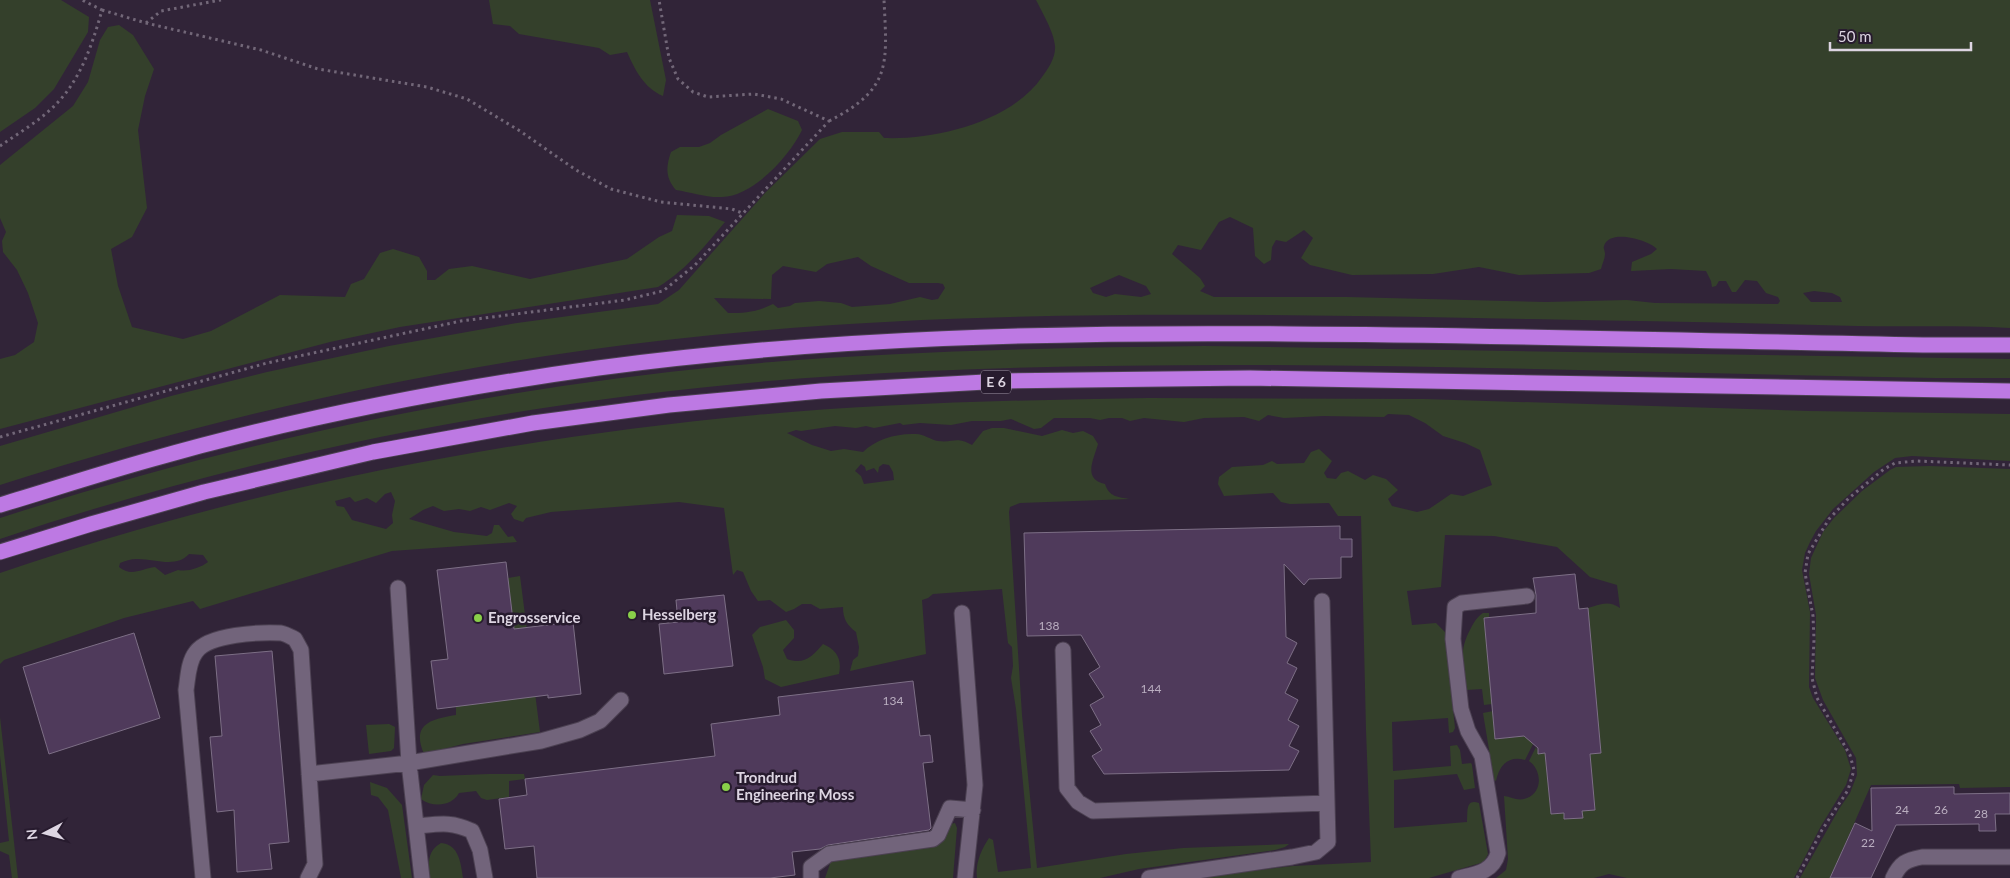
<svg xmlns="http://www.w3.org/2000/svg" width="2010" height="878" font-family="Lato,sans-serif">
  <style>
    .green { fill: #34402b; fill-rule: evenodd }
    .building { fill: #4f3a5b; stroke: #7d6f86 }
    .lines { fill: none; stroke-linecap: round; stroke-linejoin: round }
    .minor-casing { stroke: #4c4152; stroke-width: 17 }
    .highway-casing { stroke: #4c4152; stroke-width: 17 }
    .path { stroke: #726778; stroke-width: 3; stroke-dasharray: 2.5 4; stroke-linecap: butt }
    .minor { stroke: #72647b; stroke-width: 15 }
    .highway { stroke: #bd79e3; stroke-width: 15 }
    .poi-dot { fill: #89cf49; stroke: #271b2e; stroke-width: 2 }
    .labels { text-anchor: middle; stroke-width: 5; stroke-linejoin: round; paint-order: stroke }
    .number-label { font-size: 12px; fill: #baaec0 }
    .shield { fill: #271b2e; stroke: #a69dac; stroke-width: 1 }
    .shield-label { font-size: 14px; font-weight: bold; fill: #ddd5e2 }
    .poi-label { font-size: 15px; font-weight: bold; fill: #ddd5e2; stroke: #271b2e; text-anchor: start }
  </style>
  <rect width="100%" height="100%" fill="#312438"/>
  <path class="green" d="M 0,0 L 61,0 L 89,17 L 88,32 L 54,89 L 35,108 L 0,132 Z
    M 489,0 L 650,0 L 666,80 L 663,96 C 644,88 635,70 627,52 L 610,55 L 599,48 L 519,34 L 510,26 L 493,24 Z
    M 1036,0 L 2010,0 L 2010,328 C 1959,325 1908,327 1857,326 C 1749,323 1640,321 1531,319 C 1243,314 953,307 666,340 C 440,366 217,416 0,485 L 0,446 L 171,396 L 267,372 L 389,346 L 517,323 L 658,304 L 679,290 L 765,193 L 820,139 L 842,132 L 879,132 L 884,138 C 935,140 1011,122 1042,77 C 1048,69 1056,57 1055,46 C 1054,32 1042,12 1036,0 ZM 1230,217 L 1253,228 L 1255,256 L 1264,264 L 1271,260 L 1272,247 L 1276,240 L 1286,242 L 1304,230 L 1313,238 L 1301,258 L 1310,265 L 1352,275 L 1433,274 L 1479,267 L 1519,275 L 1589,273 L 1601,269 C 1602,264 1605,259 1605,254 C 1605,251 1603,248 1604,246 C 1609,228 1649,240 1657,249 L 1651,254 L 1632,262 L 1631,271 L 1671,269 L 1706,271 L 1711,281 L 1712,287 L 1716,286 L 1719,281 L 1726,281 L 1732,292 L 1736,292 L 1745,280 L 1757,281 L 1766,293 L 1778,297 L 1780,301 L 1778,304 L 1655,303 L 1627,300 L 1546,302 L 1347,297 L 1214,297 L 1200,291 L 1205,286 L 1200,278 L 1172,254 L 1178,245 L 1201,250 L 1219,222 ZM 858,257 L 871,266 L 909,283 L 938,283 L 943,284 L 945,288 L 938,299 L 932,300 L 920,297 L 890,304 L 852,307 L 841,303 L 819,301 L 795,303 L 790,306 L 778,308 L 773,304 C 757,312 745,313 728,313 L 714,298 L 771,299 L 772,275 L 783,266 L 816,272 L 827,264 ZM 1119,275 L 1146,286 L 1151,294 L 1141,297 L 1115,294 L 1106,297 L 1093,293 L 1090,288 ZM 1814,291 L 1832,293 L 1840,297 L 1842,302 L 1811,302 L 1803,293 Z
    M 119,25 L 133,35 L 154,69 L 145,96 L 138,130 L 147,208 L 132,237 L 111,249 L 118,286 L 132,327 L 183,339 L 211,331 L 280,295 L 345,297 L 351,284 L 364,279 L 380,253 L 393,249 L 419,257 L 427,271 L 427,280 L 435,280 L 449,269 L 472,266 L 530,279 L 627,259 L 659,237 L 672,231 L 677,215 L 709,216 L 725,222 C 704,247 686,270 658,287 L 400,327 L 330,342 L 0,429 L 0,359 L 15,355 L 34,342 L 38,323 L 28,293 L 17,270 L 3,252 L 2,241 L 6,232 L 0,218 L 0,165 L 73,106 L 88,82 L 100,40 L 108,27 Z
    M 768,109 L 798,121 L 802,130 C 789,157 753,196 722,197 C 707,198 690,192 676,190 C 665,178 666,166 671,152 L 680,147 L 699,147 L 710,143 L 721,135 Z
    M 1204,346 L 2010,359 L 2010,378 L 1935,378 C 1569,372 1201,353 836,376 C 557,394 265,449 0,539 L 0,518 C 235,442 479,390 726,366 C 885,351 1044,348 1204,346 Z
    M 1148,398 L 1424,399 L 1809,411 L 2010,414 L 2010,461 L 1912,456 L 1895,458 L 1874,472 L 1833,509 L 1816,531 L 1810,542 L 1805,553 L 1802,570 L 1810,612 L 1809,687 L 1813,698 L 1845,750 L 1851,769 L 1846,785 L 1821,826 L 1794,878 L 1627,878 L 1609,874 L 1594,878 L 1496,878 L 1506,870 L 1508,859 L 1504,796 C 1512,797 1518,802 1527,798 C 1543,792 1542,770 1529,761 L 1536,747 L 1539,753 L 1545,753 L 1551,814 L 1564,813 L 1565,819 L 1582,818 L 1582,811 L 1595,810 L 1590,754 L 1601,753 L 1588,608 C 1600,604 1609,600 1620,608 L 1617,585 L 1590,577 L 1557,547 L 1494,536 L 1445,535 L 1441,587 L 1407,591 L 1412,625 L 1436,623 L 1445,632 L 1455,728 L 1453,732 L 1449,733 L 1448,718 L 1392,722 L 1393,771 L 1451,766 L 1450,746 L 1457,745 L 1460,750 L 1462,764 L 1471,763 L 1472,765 L 1475,788 L 1464,790 L 1457,774 L 1394,780 L 1394,828 L 1467,822 C 1468,812 1465,798 1479,803 L 1488,854 L 1484,862 L 1429,878 L 1192,878 L 1293,866 L 1371,862 L 1366,730 L 1361,516 L 1338,516 L 1329,503 L 1290,504 L 1281,502 L 1273,493 L 1224,496 L 1218,484 L 1219,477 L 1232,467 L 1263,465 L 1272,461 L 1277,464 L 1304,463 L 1311,452 L 1319,449 L 1332,461 L 1324,473 L 1327,478 L 1336,479 L 1341,473 L 1348,471 L 1365,480 L 1373,475 L 1386,479 L 1398,490 L 1388,499 L 1392,506 L 1417,512 L 1429,509 L 1451,494 L 1463,496 L 1492,485 L 1480,450 L 1465,443 L 1443,436 L 1425,423 L 1409,415 L 1388,414 L 1384,417 L 1323,416 L 1284,418 L 1268,415 L 1259,421 L 1244,417 L 1204,418 L 1184,422 L 1144,418 L 1130,421 L 1122,418 L 1109,418 L 1100,420 L 1090,418 L 1054,418 L 1041,428 L 1034,429 L 1011,419 L 1001,421 L 972,421 L 951,425 L 920,423 L 903,425 L 900,423 L 874,428 L 866,426 L 856,428 L 835,426 L 801,431 L 796,430 L 787,433 L 812,445 L 831,451 L 844,449 L 863,452 C 876,439 897,433 916,434 C 924,434 931,440 938,441 C 954,443 956,436 972,445 L 983,431 L 992,428 L 1004,428 L 1042,436 L 1062,430 L 1073,433 L 1083,431 L 1093,436 L 1098,444 C 1094,459 1082,479 1105,484 C 1109,497 1118,497 1130,499 L 1020,503 L 1010,507 L 1009,512 L 1022,715 L 1037,868 L 1126,854 L 1183,848 L 1289,844 L 1285,847 L 1275,850 L 1139,869 L 1100,878 L 977,878 C 975,864 981,850 989,838 L 993,840 L 998,872 L 1031,868 L 1016,709 L 1011,678 L 1013,666 L 1012,647 L 1008,643 L 1002,589 L 933,594 L 928,598 L 922,600 L 926,654 L 850,671 L 853,660 L 858,656 L 859,647 L 856,632 C 847,625 843,619 843,607 L 820,609 L 811,604 L 802,604 L 794,609 L 786,612 L 770,600 L 758,601 L 751,591 L 743,572 L 737,570 L 733,575 L 724,508 L 679,502 L 551,512 L 526,518 L 523,522 L 514,519 L 511,514 L 517,506 L 509,503 L 490,510 L 481,507 L 470,511 L 459,509 L 444,511 L 433,506 L 423,510 L 409,519 L 454,532 L 487,536 L 492,533 L 494,525 L 499,525 L 508,537 L 513,536 L 517,542 L 392,551 L 200,609 L 193,601 L 124,618 L 4,660 L 0,664 L 0,573 C 243,490 500,439 756,415 C 886,403 1017,400 1148,398 ZM 861,464 L 865,467 L 866,471 L 874,468 L 878,473 L 879,467 L 883,464 L 889,465 L 893,472 L 894,480 L 864,484 L 861,476 L 855,471 ZM 391,492 L 395,501 L 392,515 L 393,523 L 386,529 L 352,520 L 344,507 L 337,506 L 335,501 L 350,497 L 355,502 L 367,498 L 376,503 L 385,494 ZM 189,554 L 203,555 L 208,562 C 200,568 188,572 178,570 L 165,575 L 155,567 C 141,569 131,577 119,567 L 120,563 C 125,561 131,559 136,559 C 153,558 176,569 189,554 Z
    M 1929,466 L 2010,469 L 2010,787 L 1960,788 L 1959,784 L 1871,785 L 1830,878 L 1800,878 L 1839,809 L 1850,793 L 1857,775 L 1856,758 L 1823,700 L 1815,678 L 1816,615 L 1809,574 L 1811,558 L 1823,532 L 1834,518 L 1862,491 L 1890,470 L 1896,467 Z
    M 520,576 L 540,732 L 463,744 L 424,754 C 411,724 431,719 456,715 L 456,706 L 522,698 L 508,578 Z
    M 1483,613 L 1489,613 L 1489,617 L 1484,618 L 1492,704 L 1484,705 L 1482,689 L 1466,690 C 1463,666 1458,651 1471,628 C 1474,622 1477,617 1483,613 Z
    M 786,620 L 794,630 L 794,638 L 783,650 L 787,659 C 804,665 812,657 823,644 C 837,650 842,659 839,674 L 781,687 L 765,679 L 763,667 L 752,635 L 760,627 Z
    M 1493,711 L 1496,739 L 1537,735 L 1531,742 L 1533,744 L 1525,760 C 1508,755 1499,766 1496,781 L 1494,780 L 1483,713 Z
    M 0,717 L 18,878 L 12,878 L 9,855 L 0,851 L 0,843 L 9,841 L 0,756 Z
    M 389,724 L 395,727 L 394,748 L 391,751 L 369,754 L 366,725 Z
    M 489,774 L 524,774 L 525,779 L 509,781 L 509,797 L 487,800 L 481,798 L 476,791 L 459,793 C 452,806 433,808 421,799 L 424,785 L 433,775 L 440,776 Z
    M 370,782 L 387,788 L 402,805 L 412,878 L 401,878 L 388,810 L 378,797 L 371,795 Z
    M 955,823 L 957,828 L 953,878 L 825,878 L 831,861 L 929,845 L 951,824 Z
    M 441,843 C 459,844 461,864 463,878 L 430,878 C 428,864 427,851 441,843 Z"/>
  <path class="building" d="M 1340,526 L 1340,539 L 1352,539 L 1352,557 L 1341,557 L 1341,578 L 1309,579 L 1304,585 L 1284,564 L 1286,637 L 1297,643 L 1287,663 L 1297,668 L 1285,693 L 1298,700 L 1288,720 L 1299,726 L 1289,746 L 1299,751 L 1289,770 L 1104,774 L 1092,756 L 1102,750 L 1090,731 L 1101,725 L 1090,705 L 1104,697 L 1089,674 L 1100,667 L 1081,635 L 1027,636 L 1024,533 Z
    M 506,562 L 514,629 L 573,622 L 581,694 L 548,698 L 548,695 L 437,709 L 431,661 L 448,659 L 437,570 Z
    M 1575,574 L 1579,609 L 1588,608 L 1601,753 L 1590,754 L 1595,810 L 1582,811 L 1583,818 L 1564,819 L 1564,813 L 1551,814 L 1545,753 L 1538,754 L 1538,748 L 1524,736 L 1495,739 L 1484,618 L 1536,613 L 1536,595 L 1533,578 Z
    M 724,595 L 733,666 L 664,674 L 659,624 L 678,622 L 676,600 Z
    M 134,633 L 160,718 L 49,754 L 23,667 Z
    M 272,651 L 289,842 L 269,844 L 272,869 L 237,872 L 234,810 L 217,812 L 210,737 L 222,736 L 215,656 Z
    M 913,681 L 920,736 L 930,735 L 933,762 L 923,763 L 931,828 L 929,830 L 828,845 L 820,849 L 792,852 L 795,875 L 770,878 L 537,878 L 534,846 L 505,849 L 499,799 L 527,795 L 525,779 L 715,756 L 711,724 L 780,715 L 778,697 Z
    M 1954,787 L 1954,794 L 2010,793 L 2010,814 L 1995,814 L 1996,831 L 1979,831 L 1979,824 L 1896,825 L 1871,878 L 1830,878 L 1855,823 L 1872,831 L 1871,788 Z"/>
  <g class="lines">
    <defs>
      <path id="minor" d="M 398,588 L 409,763 L 422,878
        M 962,613 L 975,785 L 965,878
        M 1063,650 L 1067,788 L 1078,802 L 1093,811 L 1327,803
        M 309,774 L 409,763 L 541,741 L 580,730 L 600,721 L 621,700
        M 417,826 C 439,824 451,821 472,831 L 480,850 L 485,878
        M 203,878 L 186,690 C 188,678 188,662 196,652 C 209,634 260,632 281,633 C 286,634 291,637 295,639 L 301,650 L 315,864 L 308,878
        M 811,878 L 811,867 L 829,854 L 933,839 L 938,835 L 950,808 L 973,810
        M 1149,878 L 1292,857 L 1316,852 L 1328,842 L 1322,601
        M 1459,878 C 1476,874 1493,872 1498,853 L 1482,756 L 1468,731 L 1461,709 L 1453,639 L 1455,607 L 1462,603 L 1527,596
        M 1893,878 C 1900,863 1906,860 1922,857 L 2010,857"/>
      <path id="highway" d="M 0,505 C 50,490 99,474 149,460 C 296,418 447,389 598,368 C 827,337 1058,332 1289,334 C 1500,335 1711,341 1923,345 L 2010,345
        M 0,552 L 91,524 L 204,492 L 373,452 L 533,423 L 669,405 L 821,391 L 1004,381 L 1250,378 L 2010,391"/>
    </defs>
    <use href="#minor" class="minor-casing"/>
    <use href="#highway" class="highway-casing"/>
    <path class="path" d="M 102,10 L 146,23 L 261,50 L 318,69 L 427,87 L 467,99 L 520,131 L 576,170 L 611,189 L 661,202 L 732,209 L 742,213
      M 146,23 L 161,11 L 221,0
      M 829,121 C 892,89 887,64 884,0
      M 0,146 C 20,132 43,119 59,101 C 82,76 93,42 102,10 L 82,0
      M 0,437 L 267,363 L 461,321 L 625,300 L 663,291 L 695,265 L 829,121 L 781,99 L 754,94 L 708,97 L 693,92 L 678,79 L 669,58 L 659,0
      M 1797,878 L 1822,830 L 1848,790 L 1854,770 L 1850,755 L 1817,698 L 1812,678 L 1814,640 L 1813,616 L 1805,573 L 1808,554 L 1829,519 L 1849,498 L 1884,469 L 1895,463 L 1917,461 L 2010,465"/>
    <use href="#minor" class="minor"/>
    <use href="#highway" class="highway"/>
  </g>
  <g class="poi-dot">
    <circle cx="632" cy="615" r="5"/>
    <circle cx="478" cy="618" r="5"/>
    <circle cx="726" cy="787" r="5"/>
  </g>
  <g class="labels">
    <g class="number-label">
      <text x="1049" y="630">138</text>
      <text x="1151" y="693">144</text>
      <text x="893" y="705">134</text>
      <text x="1902" y="814">24</text>
      <text x="1941" y="814">26</text>
      <text x="1981" y="818">28</text>
      <text x="1868" y="847">22</text>
    </g>
    <rect class="shield" x="981" y="370.5" width="30" height="23" rx="4"/>
    <g class="shield-label">
      <text x="996" y="387">E 6</text>
    </g>
    <g class="poi-label">
      <text x="642" y="620">Hesselberg</text>
      <text x="488" y="623">Engrosservice</text>
      <text x="736" y="783">Trondrud<tspan x="736" dy="17">Engineering Moss</tspan></text>
    </g>
  </g>
  <g transform="translate(45 833) rotate(264)" stroke="#271b2e" stroke-width="4" paint-order="stroke">
  <path d="M0-4L9 19L0 12L-9 19Z" fill="#ddd5e2"/>
  <text y="-8" font-size="14" font-weight="bold" text-anchor="middle" fill="#ddd5e2">N</text>
  </g>
  <path d="M1830 42v8h141v-8" fill="none" stroke="#ddd5e2" stroke-width="2.5"/>
  <text x="1838" y="42" font-size="15" fill="#ddd5e2" stroke="#271b2e" stroke-width="4" paint-order="stroke">50 m</text>
</svg>
